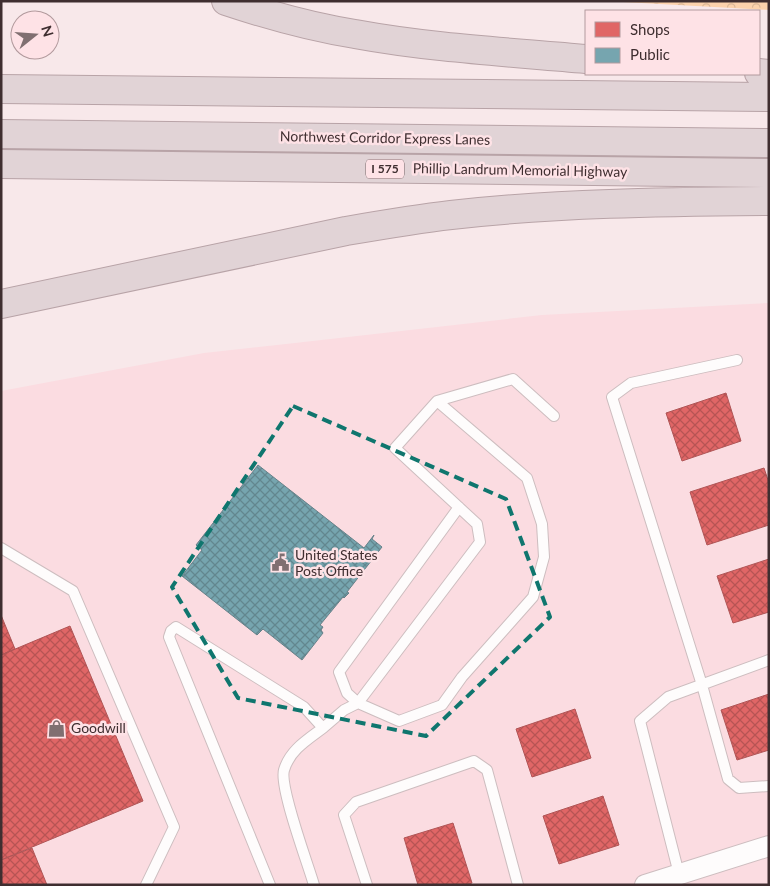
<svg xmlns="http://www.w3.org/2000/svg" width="770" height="886" font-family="Lato,sans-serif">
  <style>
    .built { fill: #fbdce1 }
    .forest { fill: url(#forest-crowns) }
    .shops { fill: url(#shops-cross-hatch); stroke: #b05556 }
    .public { fill: url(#public-cross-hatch); stroke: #668189 }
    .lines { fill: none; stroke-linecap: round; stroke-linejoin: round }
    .service-casing { stroke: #cdbdbf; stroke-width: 12 }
    .minor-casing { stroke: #cdbdbf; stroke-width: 22 }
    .motorway-casing { stroke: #b8a3a7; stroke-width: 30 }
    .service { stroke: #fefcfc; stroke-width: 10 }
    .minor { stroke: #fefcfc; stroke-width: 20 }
    .motorway { stroke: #e1d3d6; stroke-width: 28 }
    .marked { fill: none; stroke: #0f766e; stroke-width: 4; stroke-dasharray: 10 6; stroke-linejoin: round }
    .labels { text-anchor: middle; stroke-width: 5; stroke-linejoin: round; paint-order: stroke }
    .shield { fill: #fee2e6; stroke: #786467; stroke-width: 1 }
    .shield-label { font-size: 12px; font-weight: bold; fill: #3f2e30 }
    .street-label { font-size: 14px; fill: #3f2e30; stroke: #fee2e6 }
    .poi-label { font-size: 14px; fill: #3f2e30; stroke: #fee2e6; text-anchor: start }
  </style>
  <defs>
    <pattern id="forest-crowns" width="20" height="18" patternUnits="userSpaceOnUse" patternTransform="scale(1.25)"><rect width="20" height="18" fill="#fcd2ac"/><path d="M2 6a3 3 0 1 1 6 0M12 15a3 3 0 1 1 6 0" fill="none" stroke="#d9b594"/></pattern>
    <pattern id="shops-cross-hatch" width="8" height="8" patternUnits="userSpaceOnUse" patternTransform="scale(1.25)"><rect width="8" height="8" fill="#e06666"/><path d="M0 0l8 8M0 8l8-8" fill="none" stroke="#b75454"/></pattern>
    <pattern id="public-cross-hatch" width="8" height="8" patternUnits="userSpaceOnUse" patternTransform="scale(1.25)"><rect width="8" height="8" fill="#76a5af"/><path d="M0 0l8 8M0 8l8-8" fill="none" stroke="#62878f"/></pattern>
  </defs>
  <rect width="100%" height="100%" fill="#f8e8ea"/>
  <path class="built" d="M 769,303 L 769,885 L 1,885 L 1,391 L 204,353 L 286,344 L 542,315 Z"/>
  <path class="forest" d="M 605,1 L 769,1 L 769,10 Z"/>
  <path class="shops" d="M 726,393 L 741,441 L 682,461 L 666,413 Z
    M 764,468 L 769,483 L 769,525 L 707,545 L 690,492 Z
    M 769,559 L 769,612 L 733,623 L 717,576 Z
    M 1,615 L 15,649 L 1,655 Z
    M 70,626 L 143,801 L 1,860 L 1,655 Z
    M 769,694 L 769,750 L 737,760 L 721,710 Z
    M 575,709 L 591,758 L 532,777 L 516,729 Z
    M 603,796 L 619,845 L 559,864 L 543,816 Z
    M 453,823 L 472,883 L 465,885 L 418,885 L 404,838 Z
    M 32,848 L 47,885 L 1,885 L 1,860 Z"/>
  <path class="public" d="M 258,465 L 364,548 L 374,535 L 372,539 L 382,547 L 347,592 L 349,593 L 344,598 L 343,597 L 320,625 L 323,627 L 321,630 L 323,633 L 302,660 L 263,629 L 257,635 L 182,576 L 202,550 L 196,545 Z"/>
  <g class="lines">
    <defs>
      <path id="service" d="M 737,360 L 631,383 L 612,397 L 702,685 L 728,779 L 739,788 L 769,786
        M 437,401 L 513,379 L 554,416
        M 1,548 L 73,591 L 174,827 L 146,885
        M 323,728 L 344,710 L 358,703 L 480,542 L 477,524 L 395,448 L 437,401 L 527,478 L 542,524 L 544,557 L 533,597 L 462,677 L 442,705 L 399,721 L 358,703 L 347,693 L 339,672 L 459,507
        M 679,874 L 640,721 L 668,697 L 769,660
        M 270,885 L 169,637 L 171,631 L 176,627 L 304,707 L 323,728 C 307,740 290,750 284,770 C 279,787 308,864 314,885
        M 367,885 L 344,815 L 356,802 L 474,761 L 487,770 L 518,885"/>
      <path id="minor" d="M 645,885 L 769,846"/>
      <path id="motorway" d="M 226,1 C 268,15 311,27 355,34 C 431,48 509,52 586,59
        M 759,73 L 769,74
        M 1,89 L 769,97
        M 1,134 L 769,143
        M 1,164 L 769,173
        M 1,304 L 346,231 C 381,225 416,219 451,215 C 556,203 663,202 769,201"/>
    </defs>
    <use href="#service" class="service-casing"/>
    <use href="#minor" class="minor-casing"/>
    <use href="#motorway" class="motorway-casing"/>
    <use href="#service" class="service"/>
    <use href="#minor" class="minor"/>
    <use href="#motorway" class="motorway"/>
  </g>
  <path class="marked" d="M 293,406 L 506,499 L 550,617 L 426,736 L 238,698 L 172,587 Z"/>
  <defs>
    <symbol id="civic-bare" viewBox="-9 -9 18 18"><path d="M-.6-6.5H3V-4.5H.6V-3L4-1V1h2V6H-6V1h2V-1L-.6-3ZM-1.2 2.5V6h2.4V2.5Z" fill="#806f71" stroke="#fee2e6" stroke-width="2.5" paint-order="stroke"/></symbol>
    <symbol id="shop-bare" viewBox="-9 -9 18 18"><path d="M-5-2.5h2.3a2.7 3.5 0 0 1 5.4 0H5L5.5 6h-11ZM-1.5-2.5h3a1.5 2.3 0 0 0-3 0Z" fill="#806f71" stroke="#fee2e6" stroke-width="2.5" paint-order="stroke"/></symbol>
  </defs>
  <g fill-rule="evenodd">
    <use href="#civic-bare" x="268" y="550" width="25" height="25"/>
    <use href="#shop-bare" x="44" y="716" width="25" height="25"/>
  </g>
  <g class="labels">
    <rect class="shield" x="366" y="159.5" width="38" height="19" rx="4"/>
    <g class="shield-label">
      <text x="385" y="173">I 575</text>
    </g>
    <g class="street-label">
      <text transform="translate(385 138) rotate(1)" y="5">Northwest Corridor Express Lanes</text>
      <text transform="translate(520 170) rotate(1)" y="5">Phillip Landrum Memorial Highway</text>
    </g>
    <g class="poi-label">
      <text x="295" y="560">United States<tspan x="295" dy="16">Post Office</tspan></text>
      <text x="71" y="733">Goodwill</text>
    </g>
  </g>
  <rect width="770" height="886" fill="none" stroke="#3f2e30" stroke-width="5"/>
  <rect x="585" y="10" width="175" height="65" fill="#fee2e6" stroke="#b29a9d"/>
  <rect x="595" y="22" width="25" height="15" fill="#e06666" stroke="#b29a9d"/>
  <text x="630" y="35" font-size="15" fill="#3f2e30">Shops</text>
  <rect x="595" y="48" width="25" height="15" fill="#76a5af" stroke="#b29a9d"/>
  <text x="630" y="60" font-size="15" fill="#3f2e30">Public</text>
  <g transform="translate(35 35) rotate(73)"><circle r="24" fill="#fee2e6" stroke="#b29a9d"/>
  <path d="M0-4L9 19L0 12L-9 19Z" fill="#806f71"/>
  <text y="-8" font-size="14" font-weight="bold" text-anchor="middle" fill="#3f2e30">N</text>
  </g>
</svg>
